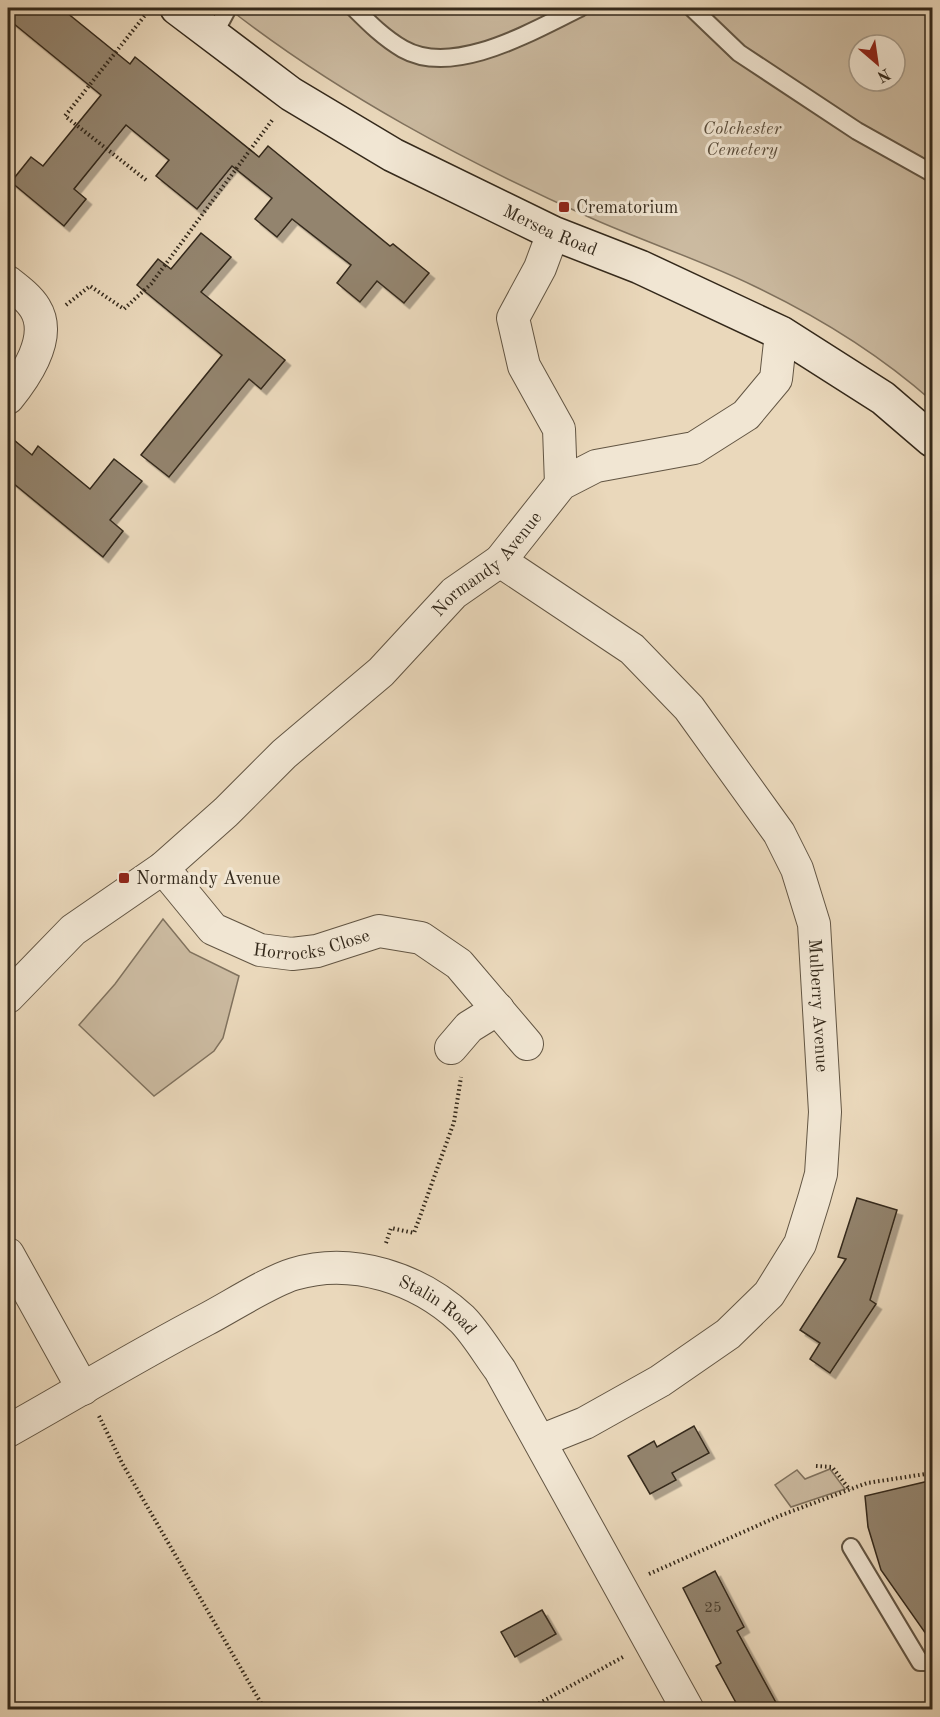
<svg xmlns="http://www.w3.org/2000/svg" width="940" height="1717" font-family="'Old Standard TT',serif">
  <style>
    .green { fill: #cbbaa0; stroke: #80725e; stroke-width: 1.5; fill-rule: evenodd }
    .building { fill: #93846e; stroke: #34291b; stroke-width: 1.5; filter: url(#shadow) }
    .lines { fill: none; stroke-linecap: round; stroke-linejoin: round }
    .lane-casing { stroke: #625543; stroke-width: 20 }
    .street-casing { stroke: #625543; stroke-width: 34 }
    .secondary-casing { stroke: #34291b; stroke-width: 36 }
    .path { stroke: #34291b; stroke-width: 4; stroke-dasharray: 1.5 3; stroke-linecap: butt }
    .lane { stroke: #f1e6d3; stroke-width: 16 }
    .street { stroke: #f1e6d3; stroke-width: 32 }
    .secondary { stroke: #f1e6d3; stroke-width: 33 }
    .poi-dot { fill: #8f2418; stroke: #f1e6d3; stroke-width: 2 }
    .labels { text-anchor: middle; stroke-width: 6; stroke-linejoin: round; paint-order: stroke }
    .number-label { font-size: 15px; fill: #4c4030 }
    .park-label { font-size: 18px; font-style: italic; fill: #5a4d3c; stroke: #f1e6d3 }
    .poi-label { font-size: 18px; fill: #34291b; stroke: #f1e6d3; text-anchor: start }
    .street-label { font-size: 18px; fill: #34291b; stroke: #f1e6d3 }
  </style>
  <defs>
    <filter id="shadow"><feDropShadow dx="5.5" dy="5.5" stdDeviation="0" flood-color="#0004"/></filter>
  </defs>
  <rect width="100%" height="100%" fill="#ead8bb"/>
  <filter id="stains"><feTurbulence type="fractalNoise" baseFrequency=".00333" numOctaves="4"/><feColorMatrix values="0 0 0 0 .2 0 0 0 0 .09 0 0 0 0 .02 0 0 0 .5 -.17"/></filter>
  <radialGradient id="worn" r=".72"><stop offset=".6" stop-color="#630" stop-opacity="0"/><stop offset="1" stop-color="#630" stop-opacity=".3"/></radialGradient>
  <path class="green" d="M 228,8 L 932,8 L 932,401 C 880,355 817,316 754,286 C 701,260 645,242 591,218 C 464,161 338,94 228,8 ZM 859,45 L 895,45 L 895,81 L 859,81 Z
    M 163,919 L 190,952 L 239,976 L 223,1038 L 214,1051 L 154,1096 L 79,1025 L 115,984 Z
    M 830,1469 L 845,1489 L 791,1507 L 775,1485 L 797,1470 L 805,1479 Z"/>
  <path class="building" d="M 8,8 L 61,8 L 130,64 L 135,57 L 259,157 L 268,146 L 390,246 L 393,244 L 429,273 L 404,303 L 377,281 L 360,302 L 337,283 L 351,265 L 292,219 L 277,237 L 255,219 L 272,198 L 232,166 L 197,209 L 156,176 L 169,160 L 126,125 L 74,189 L 86,199 L 64,226 L 11,182 L 31,157 L 43,166 L 101,95 L 8,19 Z
    M 201,233 L 231,257 L 201,292 L 285,360 L 261,389 L 249,379 L 169,477 L 141,455 L 222,355 L 137,285 L 158,259 L 171,269 Z
    M 8,435 L 32,455 L 38,446 L 90,489 L 114,459 L 142,481 L 110,520 L 123,531 L 103,557 L 8,479 Z
    M 857,1198 L 897,1210 L 870,1300 L 876,1304 L 830,1373 L 810,1359 L 820,1343 L 800,1330 L 846,1259 L 838,1257 Z
    M 694,1426 L 709,1453 L 672,1473 L 676,1480 L 650,1494 L 628,1456 L 654,1441 L 657,1447 Z
    M 933,1480 L 933,1644 L 881,1570 L 868,1527 L 865,1496 Z
    M 715,1571 L 744,1627 L 737,1631 L 780,1710 L 740,1710 L 716,1666 L 721,1663 L 683,1588 Z
    M 542,1610 L 556,1634 L 515,1657 L 501,1632 Z"/>
  <g class="lines">
    <defs>
      <path id="lane" d="M 354,8 C 369,23 384,38 403,49 C 454,78 534,30 580,8
        M 692,8 L 739,53 L 857,131 L 932,173
        M 214,34 L 228,8
        M 851,1547 L 920,1662 L 932,1662"/>
      <g id="street">
        <path d="M 553,233 L 540,268 L 513,318 L 524,366 L 559,429 L 561,484"/>
        <path d="M 8,282 C 17,289 29,298 35,308 C 53,337 25,377 8,398"/>
        <path id="s1" d="M 500,561 L 632,649 L 689,708 L 779,833 L 797,869 L 814,924 L 825,1112 L 821,1174 L 814,1199 L 800,1244 L 769,1294 L 728,1334 L 660,1381 L 585,1423 L 540,1441"/>
        <path id="s2" d="M 163,868 L 213,929 L 260,950 L 292,954 L 317,951 L 379,931 L 421,938 L 459,964 L 527,1044"/>
        <path id="s3" d="M 8,997 L 73,930 L 163,868 L 226,812 L 284,754 L 381,672 L 454,593 L 500,561 L 561,484 L 596,466 L 694,448 L 746,415 L 776,379 L 781,333"/>
        <path d="M 451,1048 L 469,1027 L 498,1009"/>
        <path d="M 8,1254 L 83,1389"/>
        <path id="s4" d="M 8,1431 C 74,1394 138,1355 205,1320 C 230,1307 270,1281 294,1274 C 353,1256 419,1279 462,1319 C 476,1333 488,1354 500,1370 L 688,1710"/>
      </g>
      <g id="secondary">
        <path id="s5" d="M 177,8 L 291,94 L 393,155 L 553,233 L 640,267 L 781,333 L 883,398 L 932,440"/>
      </g>
    </defs>
    <use href="#lane" class="lane-casing"/>
    <use href="#street" class="street-casing"/>
    <use href="#secondary" class="secondary-casing"/>
    <path class="path" d="M 146,180 L 65,116 L 146,14
      M 66,305 L 90,286 L 124,309 L 151,284 L 273,119
      M 386,1243 L 391,1228 L 414,1233 L 454,1122 L 461,1077
      M 99,1416 L 122,1463 L 265,1710
      M 816,1466 L 832,1467 L 850,1490
      M 649,1574 L 779,1516 L 867,1483 L 932,1473
      M 527,1710 L 623,1657"/>
    <use href="#lane" class="lane"/>
    <use href="#street" class="street"/>
    <use href="#secondary" class="secondary"/>
  </g>
  <g class="poi-dot">
    <rect x="558" y="201" width="12" height="12" rx="3"/>
    <rect x="118" y="872" width="12" height="12" rx="3"/>
  </g>
  <g class="labels">
    <g class="number-label">
      <text x="713" y="1612">25</text>
    </g>
    <g class="park-label">
      <text x="742" y="134">Colchester<tspan x="742" dy="21">Cemetery</tspan></text>
    </g>
    <g class="poi-label">
      <text x="576" y="213">Crematorium</text>
      <text x="136" y="884">Normandy Avenue</text>
    </g>
    <g class="street-label">
      <text dy="6" stroke="none"><textPath href="#s5" startOffset="436">Mersea Road</textPath></text>
      <text dy="6" stroke="none"><textPath href="#s3" startOffset="648">Normandy Avenue</textPath></text>
      <text dy="6" stroke="none"><textPath href="#s2" startOffset="183">Horrocks Close</textPath></text>
      <text dy="6" stroke="none"><textPath href="#s1" startOffset="574">Mulberry Avenue</textPath></text>
      <text dy="6" stroke="none"><textPath href="#s4" startOffset="480">Stalin Road</textPath></text>
    </g>
  </g>
  <rect width="940" height="1717" fill="none" stroke="#ead8bb" stroke-width="30"/>
  <rect x="9" y="9" width="922" height="1699" fill="none" stroke="#34291b" stroke-width="3"/>
  <rect x="15" y="15" width="910" height="1687" fill="none" stroke="#34291b" stroke-width="1.5"/>
  <g transform="translate(877 63) rotate(151)"><circle r="28" fill="#f1e6d3" stroke="#a59a89" stroke-width="1.5"/>
  <path d="M0-4.5L10 22L0 15L-10 22Z" fill="#8f2418"/>
  <text y="-9" font-size="16" font-weight="bold" text-anchor="middle" fill="#34291b">N</text>
  </g>
  <rect width="100%" height="100%" filter="url(#stains)"/>
  <rect width="100%" height="100%" fill="url(#worn)"/>
</svg>
